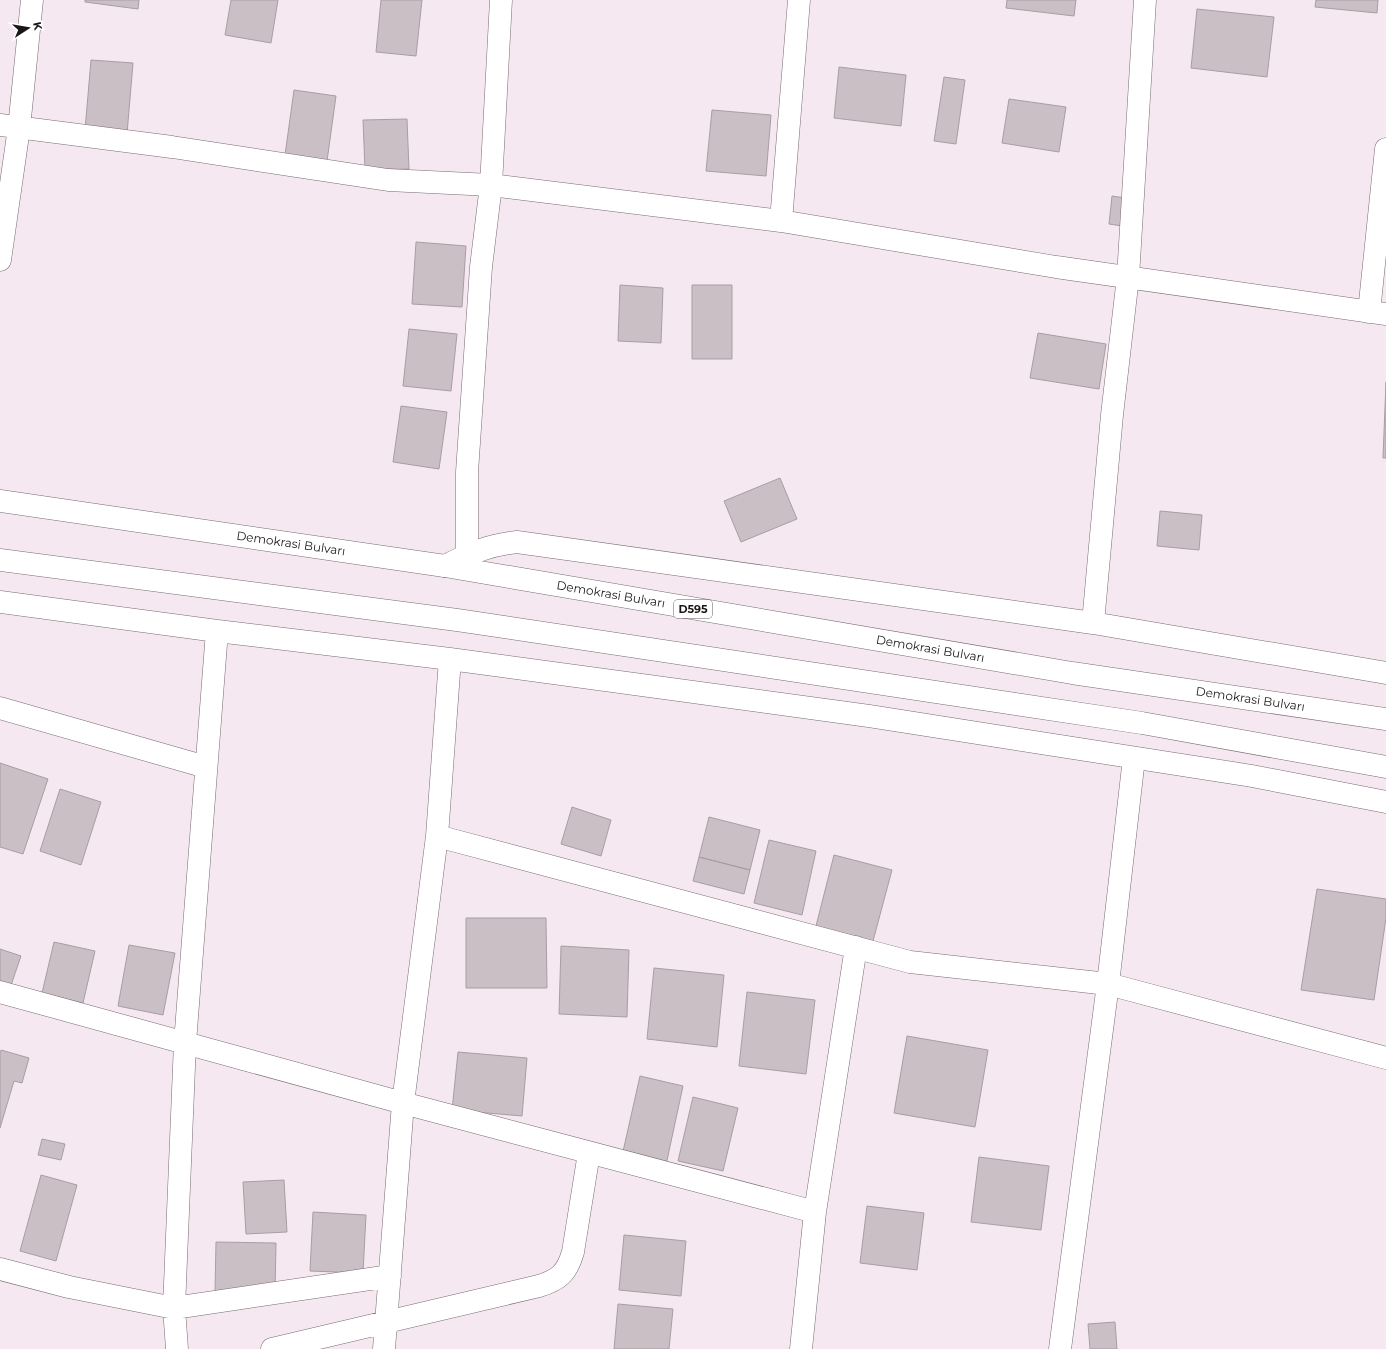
<svg xmlns="http://www.w3.org/2000/svg" width="1386" height="1349" font-family="Montserrat,sans-serif">
  <style>
    .building { fill: #cbbfc6; stroke: #a99da4 }
    .lines { fill: none; stroke-linecap: round; stroke-linejoin: round }
    .minor-casing { stroke: #776b71; stroke-width: 23 }
    .trunk-casing { stroke: #776b71; stroke-width: 23 }
    .minor { stroke: #fff; stroke-width: 22 }
    .trunk { stroke: #fff; stroke-width: 22 }
    .labels { text-anchor: middle; stroke-width: 3; stroke-linejoin: round; paint-order: stroke }
    .shield { fill: #fff; stroke: #5f5c5d; stroke-width: 1 }
    .shield-label { font-size: 11px; font-weight: bold; fill: #1a1618 }
    .street-label { font-size: 12px; fill: #1a1618; stroke: #fff }
  </style>
  <rect width="100%" height="100%" fill="#f6e8f0"/>
  <path class="building" d="M 85,0 L 139,0 L 138,9 L 85,2 Z
    M 231,0 L 278,0 L 271,43 L 225,35 Z
    M 381,0 L 422,0 L 416,56 L 376,52 Z
    M 1007,0 L 1076,0 L 1074,16 L 1006,8 Z
    M 1316,0 L 1378,0 L 1377,13 L 1315,7 Z
    M 1197,9 L 1274,17 L 1267,77 L 1191,68 Z
    M 91,60 L 133,63 L 127,134 L 85,130 Z
    M 839,67 L 906,75 L 901,126 L 834,118 Z
    M 944,77 L 965,80 L 956,144 L 934,141 Z
    M 294,90 L 336,96 L 327,161 L 285,155 Z
    M 1009,99 L 1066,107 L 1059,152 L 1002,143 Z
    M 712,110 L 771,115 L 766,176 L 706,171 Z
    M 407,119 L 409,169 L 365,170 L 363,120 Z
    M 1112,196 L 1125,198 L 1122,226 L 1109,224 Z
    M 416,242 L 466,246 L 462,307 L 412,304 Z
    M 620,285 L 663,288 L 661,343 L 618,341 Z
    M 692,285 L 732,285 L 732,359 L 692,359 Z
    M 409,329 L 457,334 L 451,391 L 403,386 Z
    M 1038,333 L 1106,344 L 1099,389 L 1030,378 Z
    M 1386,382 L 1386,458 L 1383,458 Z
    M 401,406 L 447,412 L 439,469 L 393,462 Z
    M 780,478 L 797,519 L 741,542 L 724,501 Z
    M 1160,511 L 1202,515 L 1199,550 L 1157,546 Z
    M 0,763 L 48,779 L 23,854 L 0,847 Z
    M 60,789 L 101,802 L 81,865 L 40,851 Z
    M 572,807 L 611,820 L 601,856 L 561,844 Z
    M 709,817 L 760,830 L 750,870 L 699,857 Z
    M 769,840 L 816,851 L 802,915 L 754,903 Z
    M 834,855 L 892,870 L 873,941 L 816,926 Z
    M 699,857 L 750,870 L 744,894 L 693,881 Z
    M 1317,889 L 1386,899 L 1386,918 L 1374,1000 L 1301,990 Z
    M 466,918 L 546,918 L 547,988 L 466,988 Z
    M 54,942 L 95,951 L 83,1003 L 42,993 Z
    M 129,945 L 175,953 L 163,1015 L 118,1006 Z
    M 561,946 L 629,950 L 627,1017 L 559,1014 Z
    M 0,949 L 21,956 L 9,991 L 0,988 Z
    M 654,968 L 724,975 L 717,1047 L 647,1039 Z
    M 747,992 L 815,1000 L 806,1074 L 739,1066 Z
    M 907,1036 L 988,1050 L 975,1127 L 894,1113 Z
    M 1,1050 L 29,1058 L 22,1083 L 14,1081 L 0,1128 L 0,1054 Z
    M 458,1052 L 527,1058 L 522,1116 L 452,1110 Z
    M 640,1076 L 683,1086 L 666,1165 L 622,1156 Z
    M 693,1097 L 738,1108 L 723,1171 L 678,1161 Z
    M 42,1139 L 65,1144 L 61,1160 L 38,1155 Z
    M 979,1157 L 1049,1166 L 1041,1230 L 971,1222 Z
    M 41,1175 L 77,1185 L 56,1261 L 20,1251 Z
    M 284,1180 L 287,1232 L 246,1234 L 243,1182 Z
    M 867,1206 L 924,1213 L 917,1270 L 860,1263 Z
    M 313,1212 L 366,1215 L 363,1273 L 310,1271 Z
    M 624,1235 L 686,1241 L 681,1296 L 619,1290 Z
    M 216,1242 L 276,1243 L 275,1292 L 215,1291 Z
    M 618,1304 L 673,1309 L 669,1349 L 614,1349 Z
    M 1115,1322 L 1117,1349 L 1090,1349 L 1088,1324 Z"/>
  <g class="lines">
    <defs>
      <path id="minor" d="M 0,125 L 172,147 L 388,180 L 491,185 L 781,221 L 1056,267 L 1386,314
        M 781,221 L 799,0
        M 0,260 L 19,128 L 32,0
        M 1369,312 L 1386,149
        M 467,554 L 467,472 L 481,267 L 491,185 L 501,0
        M 445,566 C 470,553 489,545 517,542 L 1093,623 L 1386,673
        M 0,602 L 217,631 L 450,659 L 869,716 L 1252,776 L 1386,802
        M 1093,623 L 1112,415 L 1128,277 L 1145,0
        M 0,708 L 206,767
        M 437,836 L 910,962 L 1108,984 L 1386,1058
        M 0,992 L 403,1103 L 815,1212
        M 0,1269 L 69,1287 L 174,1308 L 390,1276
        M 177,1349 L 174,1308 L 185,1043 L 217,631
        M 272,1349 L 539,1286 C 559,1280 567,1273 573,1252 L 589,1153
        M 384,1349 L 403,1103 L 437,836 L 450,659
        M 801,1349 L 815,1212 L 856,947
        M 1060,1349 L 1108,984 L 1134,758"/>
      <g id="trunk">
        <path id="s1" d="M 0,501 L 445,566 L 1072,673 L 1386,719"/>
        <path d="M 0,560 L 457,620 L 1142,723 L 1386,767"/>
      </g>
    </defs>
    <use href="#minor" class="minor-casing"/>
    <use href="#trunk" class="trunk-casing"/>
    <use href="#minor" class="minor"/>
    <use href="#trunk" class="trunk"/>
  </g>
  <g class="labels">
    <rect class="shield" x="674" y="600" width="38" height="18" rx="3"/>
    <g class="shield-label">
      <text x="693" y="613">D595</text>
    </g>
    <g class="street-label">
      <text dy="4" stroke="none"><textPath href="#s1" startOffset="294">Demokrasi Bulvarı</textPath></text>
      <text dy="4" stroke="none"><textPath href="#s1" startOffset="618">Demokrasi Bulvarı</textPath></text>
      <text dy="4" stroke="none"><textPath href="#s1" startOffset="942">Demokrasi Bulvarı</textPath></text>
      <text dy="4" stroke="none"><textPath href="#s1" startOffset="1266">Demokrasi Bulvarı</textPath></text>
    </g>
  </g>
  <g transform="translate(28 28) rotate(78)" stroke="#ffffff" stroke-width="3" paint-order="stroke">
  <path d="M0-3L7 15L0 10L-7 15Z" fill="#1a1618"/>
  <text y="-6" font-size="11" font-weight="bold" text-anchor="middle" fill="#1a1618">K</text>
  </g>
</svg>
